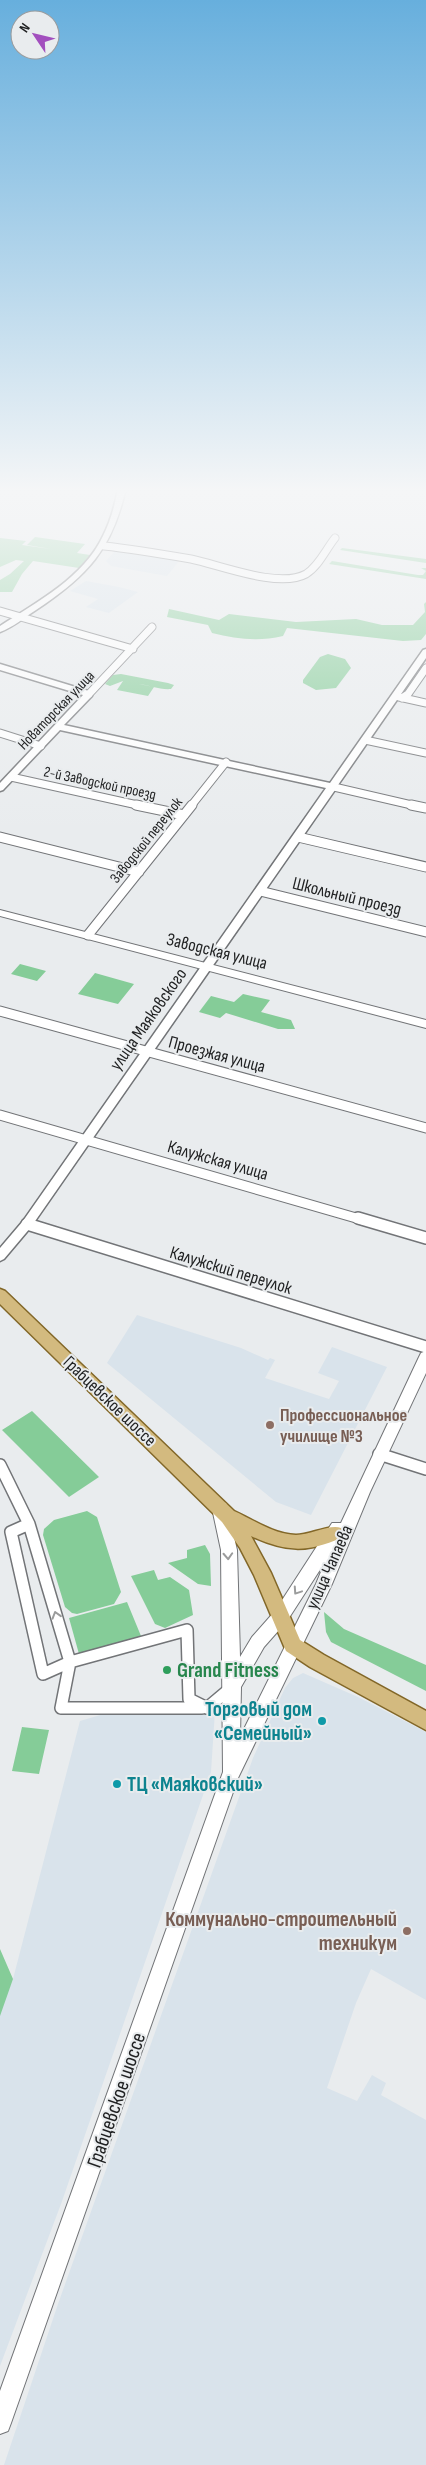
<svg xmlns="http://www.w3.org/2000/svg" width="426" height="2465" font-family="'Sofia Sans Condensed',sans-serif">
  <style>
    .built { fill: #d9e3eb }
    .green { fill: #85cc98 }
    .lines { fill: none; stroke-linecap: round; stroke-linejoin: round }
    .minor-far2-casing { stroke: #727477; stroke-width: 9 }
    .minor-far1-casing { stroke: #727477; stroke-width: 11 }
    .minor-casing { stroke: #727477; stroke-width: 14 }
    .tertiary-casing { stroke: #727477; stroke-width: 3 }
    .secondary-casing { stroke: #727477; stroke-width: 2 }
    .primary-casing { stroke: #826728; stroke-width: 3 }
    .minor-far2 { stroke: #fff; stroke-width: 7 }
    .minor-far1 { stroke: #fff; stroke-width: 9 }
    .minor { stroke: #fff; stroke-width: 11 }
    .tertiary { fill: #fff; fill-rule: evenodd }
    .secondary { fill: #fff; fill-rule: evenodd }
    .primary { fill: #d3ba7f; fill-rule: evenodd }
    .oneway { stroke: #9b9c9c }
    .education-dot { fill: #8d6e63; stroke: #e9ecee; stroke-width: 2 }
    .leisure-dot { fill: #2e9e5b; stroke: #e9ecee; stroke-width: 2 }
    .culture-dot { fill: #0f9aa8; stroke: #e9ecee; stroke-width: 2 }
    .labels { text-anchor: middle; stroke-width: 4; stroke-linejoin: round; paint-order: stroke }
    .far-street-label { font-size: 15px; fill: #212223; stroke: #e9ecee }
    .street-label { font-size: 18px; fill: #212223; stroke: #e9ecee }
    .education-label { font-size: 18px; font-weight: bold; fill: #785e54; stroke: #e9ecee; text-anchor: start }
    .near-leisure-label { font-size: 21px; font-weight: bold; fill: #27864d; stroke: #e9ecee; text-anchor: start }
    .near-culture-label { font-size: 21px; font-weight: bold; fill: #0d838f; stroke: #e9ecee; text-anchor: end }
    .near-education-label { font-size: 21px; font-weight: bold; fill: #785e54; stroke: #e9ecee; text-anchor: end }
    .near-street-label { font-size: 21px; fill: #212223; stroke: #e9ecee }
  </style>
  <rect width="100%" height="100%" fill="#e9ecee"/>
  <path class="built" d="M 117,549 L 180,560 L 167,576 L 111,566 L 106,561 Z
    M 86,581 L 119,587 L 138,592 L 109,613 L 86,607 L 98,599 L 70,591 Z
    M 137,1315 L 241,1348 L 268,1360 L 270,1358 L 275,1360 L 265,1378 L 329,1399 L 339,1381 L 318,1373 L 332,1347 L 387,1367 L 311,1515 L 276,1502 L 107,1363 Z
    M 303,1673 L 358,1697 L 426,1732 L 426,2000 L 371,1969 L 356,2003 L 327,2088 L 357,2101 L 372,2075 L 386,2083 L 381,2095 L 426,2120 L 426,2465 L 4,2465 L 58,2304 L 253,1758 L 285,1688 L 293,1678 Z
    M 114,1711 L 215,1711 L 211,1772 L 61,2204 L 0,2366 L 0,2012 L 13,1979 L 80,1721 Z"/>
  <path class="green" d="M 35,537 L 85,544 L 77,553 L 90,555 L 79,568 L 33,561 L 22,574 L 12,592 L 0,592 L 0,580 L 10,574 L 24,561 L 16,560 L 0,567 L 0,538 L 26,541 L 22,545 L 51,549 L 27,545 Z
    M 342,548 L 426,559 L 426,563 L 340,550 Z
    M 332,561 L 418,575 L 423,575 L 426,571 L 421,568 L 426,568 L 426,579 L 329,564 Z
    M 426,602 L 426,634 L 421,640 L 403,641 L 287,628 L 283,636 C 258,642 236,639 212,633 L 208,625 L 167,617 L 169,609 L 219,620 L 229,614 L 296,622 L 356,619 L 382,625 L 413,625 L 425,612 L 424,604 Z
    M 328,654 L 345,659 L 351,668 L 336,688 L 316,690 L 303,683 L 303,680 L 320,657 Z
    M 121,674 L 168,683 L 174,685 L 171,689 C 160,690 149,685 139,684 L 154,687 L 148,696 L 117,690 L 123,681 L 110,686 L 105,684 L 113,675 Z
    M 20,964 L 46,971 L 37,981 L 11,974 Z
    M 95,973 L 134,984 L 118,1004 L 78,994 Z
    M 243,994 L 270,1000 L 261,1012 L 291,1020 L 295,1029 L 278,1029 L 226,1013 L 220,1018 L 199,1012 L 211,996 L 234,1002 Z
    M 32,1411 L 99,1477 L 69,1497 L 2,1430 Z
    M 87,1511 L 97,1517 L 121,1592 L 114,1604 L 77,1614 L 72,1613 L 65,1607 L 43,1535 L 44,1529 L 54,1520 Z
    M 205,1545 L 210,1554 L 211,1586 L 198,1584 L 168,1563 L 187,1558 L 187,1550 Z
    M 154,1570 L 158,1580 L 170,1577 L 189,1590 L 193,1615 L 165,1628 L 155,1624 L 131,1576 Z
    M 127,1602 L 141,1636 L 79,1654 L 69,1618 Z
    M 324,1612 L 344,1629 L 426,1665 L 426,1691 L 331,1642 L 326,1632 Z
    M 22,1727 L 49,1730 L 39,1774 L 12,1771 Z
    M 0,1949 L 13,1979 L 0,2016 Z"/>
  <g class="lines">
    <defs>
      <path id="minor-far2" d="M 104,546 C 133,549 162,554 191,559 C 220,565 279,589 306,574 C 319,566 326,549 335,538
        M 0,611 L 133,649
        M 89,694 L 152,627
        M 399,697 L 426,703
        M 402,698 L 408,694 L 426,668
        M 0,733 L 41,746
        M 365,740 L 426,753
        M 11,777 L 142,806
        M 334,787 L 416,806
        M 191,806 L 226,762"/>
      <path id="minor-far1" d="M 136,805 L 184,815
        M 411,805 L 426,808
        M 0,837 L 139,872
        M 298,837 L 426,867
        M 260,891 L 426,932
        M 88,935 L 192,805
        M 0,1011 L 426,1128
        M 0,1115 L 363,1220"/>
      <path id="minor" d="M 358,1218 L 426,1238
        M 27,1224 L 426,1347
        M 379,1454 L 426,1469
        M 0,1465 L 29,1524 L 70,1662 L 61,1708 L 202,1708
        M 29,1524 L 11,1532 L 43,1674 L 70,1662 L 187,1630 L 189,1699 L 207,1708 L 232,1687"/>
      <path id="tertiary" d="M 118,488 L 126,488 C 112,550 87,576 36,610 C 25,617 12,628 0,632 L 0,626 C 37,602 84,577 103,536 C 111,520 115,505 118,488 Z
        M 426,649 L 426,658 L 338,785 L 337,789 L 335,790 L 31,1227 L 4,1259 L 0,1261 L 0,1248 L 23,1221 L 326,788 L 60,730 L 3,790 L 0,791 L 0,783 L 83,695 L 0,670 L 0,664 L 92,692 L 92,696 L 64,725 L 330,783 L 423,650 Z"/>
      <path id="secondary" d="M 0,910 L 426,1020 L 426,1028 L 0,916 Z
        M 426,1351 L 426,1373 L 370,1492 L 332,1584 L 238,1778 L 11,2423 L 8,2431 L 0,2434 L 0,2391 L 223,1772 L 221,1550 L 212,1508 L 214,1503 L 220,1502 L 226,1503 L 237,1550 L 240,1657 L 252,1637 L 275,1611 L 332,1523 L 341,1523 L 419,1357 L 421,1353 ZM 325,1562 L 316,1584 L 240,1737 L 241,1687 L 264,1647 L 287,1621 Z"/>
      <path id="primary" d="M 0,1289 L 5,1291 L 234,1511 C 254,1520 273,1534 296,1535 C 310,1535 330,1524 341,1528 L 344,1533 L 341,1538 C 306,1553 286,1552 251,1536 L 271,1573 L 300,1640 L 324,1655 L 426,1711 L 426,1730 L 310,1667 L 286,1651 L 254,1575 L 240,1548 L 222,1522 L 0,1304 Z"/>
    </defs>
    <use href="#minor-far2" class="minor-far2-casing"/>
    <use href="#minor-far1" class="minor-far1-casing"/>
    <use href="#minor" class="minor-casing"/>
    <use href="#tertiary" class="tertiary-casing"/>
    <use href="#secondary" class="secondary-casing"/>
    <use href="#primary" class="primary-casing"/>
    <use href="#minor-far2" class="minor-far2"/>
    <use href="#minor-far1" class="minor-far1"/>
    <use href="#minor" class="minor"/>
    <use href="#tertiary" class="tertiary"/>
    <use href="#secondary" class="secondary"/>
    <use href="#primary" class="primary"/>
  </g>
  <defs><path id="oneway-chevron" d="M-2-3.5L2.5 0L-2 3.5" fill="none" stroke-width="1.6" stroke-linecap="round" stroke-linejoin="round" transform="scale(1.25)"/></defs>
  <g class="oneway">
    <use href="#oneway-chevron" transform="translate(228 1556) rotate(87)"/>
    <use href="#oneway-chevron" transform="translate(297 1591) rotate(124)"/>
    <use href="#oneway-chevron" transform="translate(56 1615) rotate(-107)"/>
  </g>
  <linearGradient id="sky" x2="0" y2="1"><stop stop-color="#67afdd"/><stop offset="0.59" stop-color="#f5f6f7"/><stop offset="1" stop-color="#f5f6f7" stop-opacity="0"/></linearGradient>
  <rect width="426" height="833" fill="url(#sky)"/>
  <g class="education-dot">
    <circle cx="270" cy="1425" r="5"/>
    <circle cx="407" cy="1931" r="5"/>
  </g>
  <circle class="leisure-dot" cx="167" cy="1670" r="5"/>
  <g class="culture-dot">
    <circle cx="322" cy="1721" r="5"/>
    <circle cx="117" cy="1784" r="5"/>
  </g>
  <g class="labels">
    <g class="far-street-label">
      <text transform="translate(56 710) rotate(-46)" y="5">Новаторская улица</text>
      <text transform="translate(100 783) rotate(12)" y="5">2-й Заводской проезд</text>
      <text transform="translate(146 840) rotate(-51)" y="5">Заводской переулок</text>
    </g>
    <g class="street-label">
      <text transform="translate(347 896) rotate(14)" y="6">Школьный проезд</text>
      <text transform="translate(217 951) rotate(14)" y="6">Заводская улица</text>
      <text transform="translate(148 1019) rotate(-55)" y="6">улица Маяковского</text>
      <text transform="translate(217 1054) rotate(15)" y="6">Проезжая улица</text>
      <text transform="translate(218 1160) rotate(16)" y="6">Калужская улица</text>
      <text transform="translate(231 1270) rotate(17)" y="6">Калужский переулок</text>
      <text transform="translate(110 1401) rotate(44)" y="6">Грабцевское шоссе</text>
      <text transform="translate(329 1567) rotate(-66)" y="6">улица Чапаева</text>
    </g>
    <g class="education-label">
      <text x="280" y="1421">Профессиональное<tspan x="280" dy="21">училище №3</tspan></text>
    </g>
    <g class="near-leisure-label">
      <text x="177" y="1677">Grand Fitness</text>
    </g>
    <g class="near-culture-label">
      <text x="312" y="1716">Торговый дом<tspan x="312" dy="24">«Семейный»</tspan></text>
      <text x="127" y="1791" text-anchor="start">ТЦ «Маяковский»</text>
    </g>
    <g class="near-education-label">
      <text x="397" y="1926">Коммунально-строительный<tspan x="397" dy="24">техникум</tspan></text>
    </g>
    <g class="near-street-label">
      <text transform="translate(116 2100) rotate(-71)" y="7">Грабцевское шоссе</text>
    </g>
  </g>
  <g transform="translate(35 35) rotate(305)"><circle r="24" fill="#e9ecee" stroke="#999b9d"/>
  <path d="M0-4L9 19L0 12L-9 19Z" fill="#a24fbe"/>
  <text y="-8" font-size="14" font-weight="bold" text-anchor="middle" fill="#212223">N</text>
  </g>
</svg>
